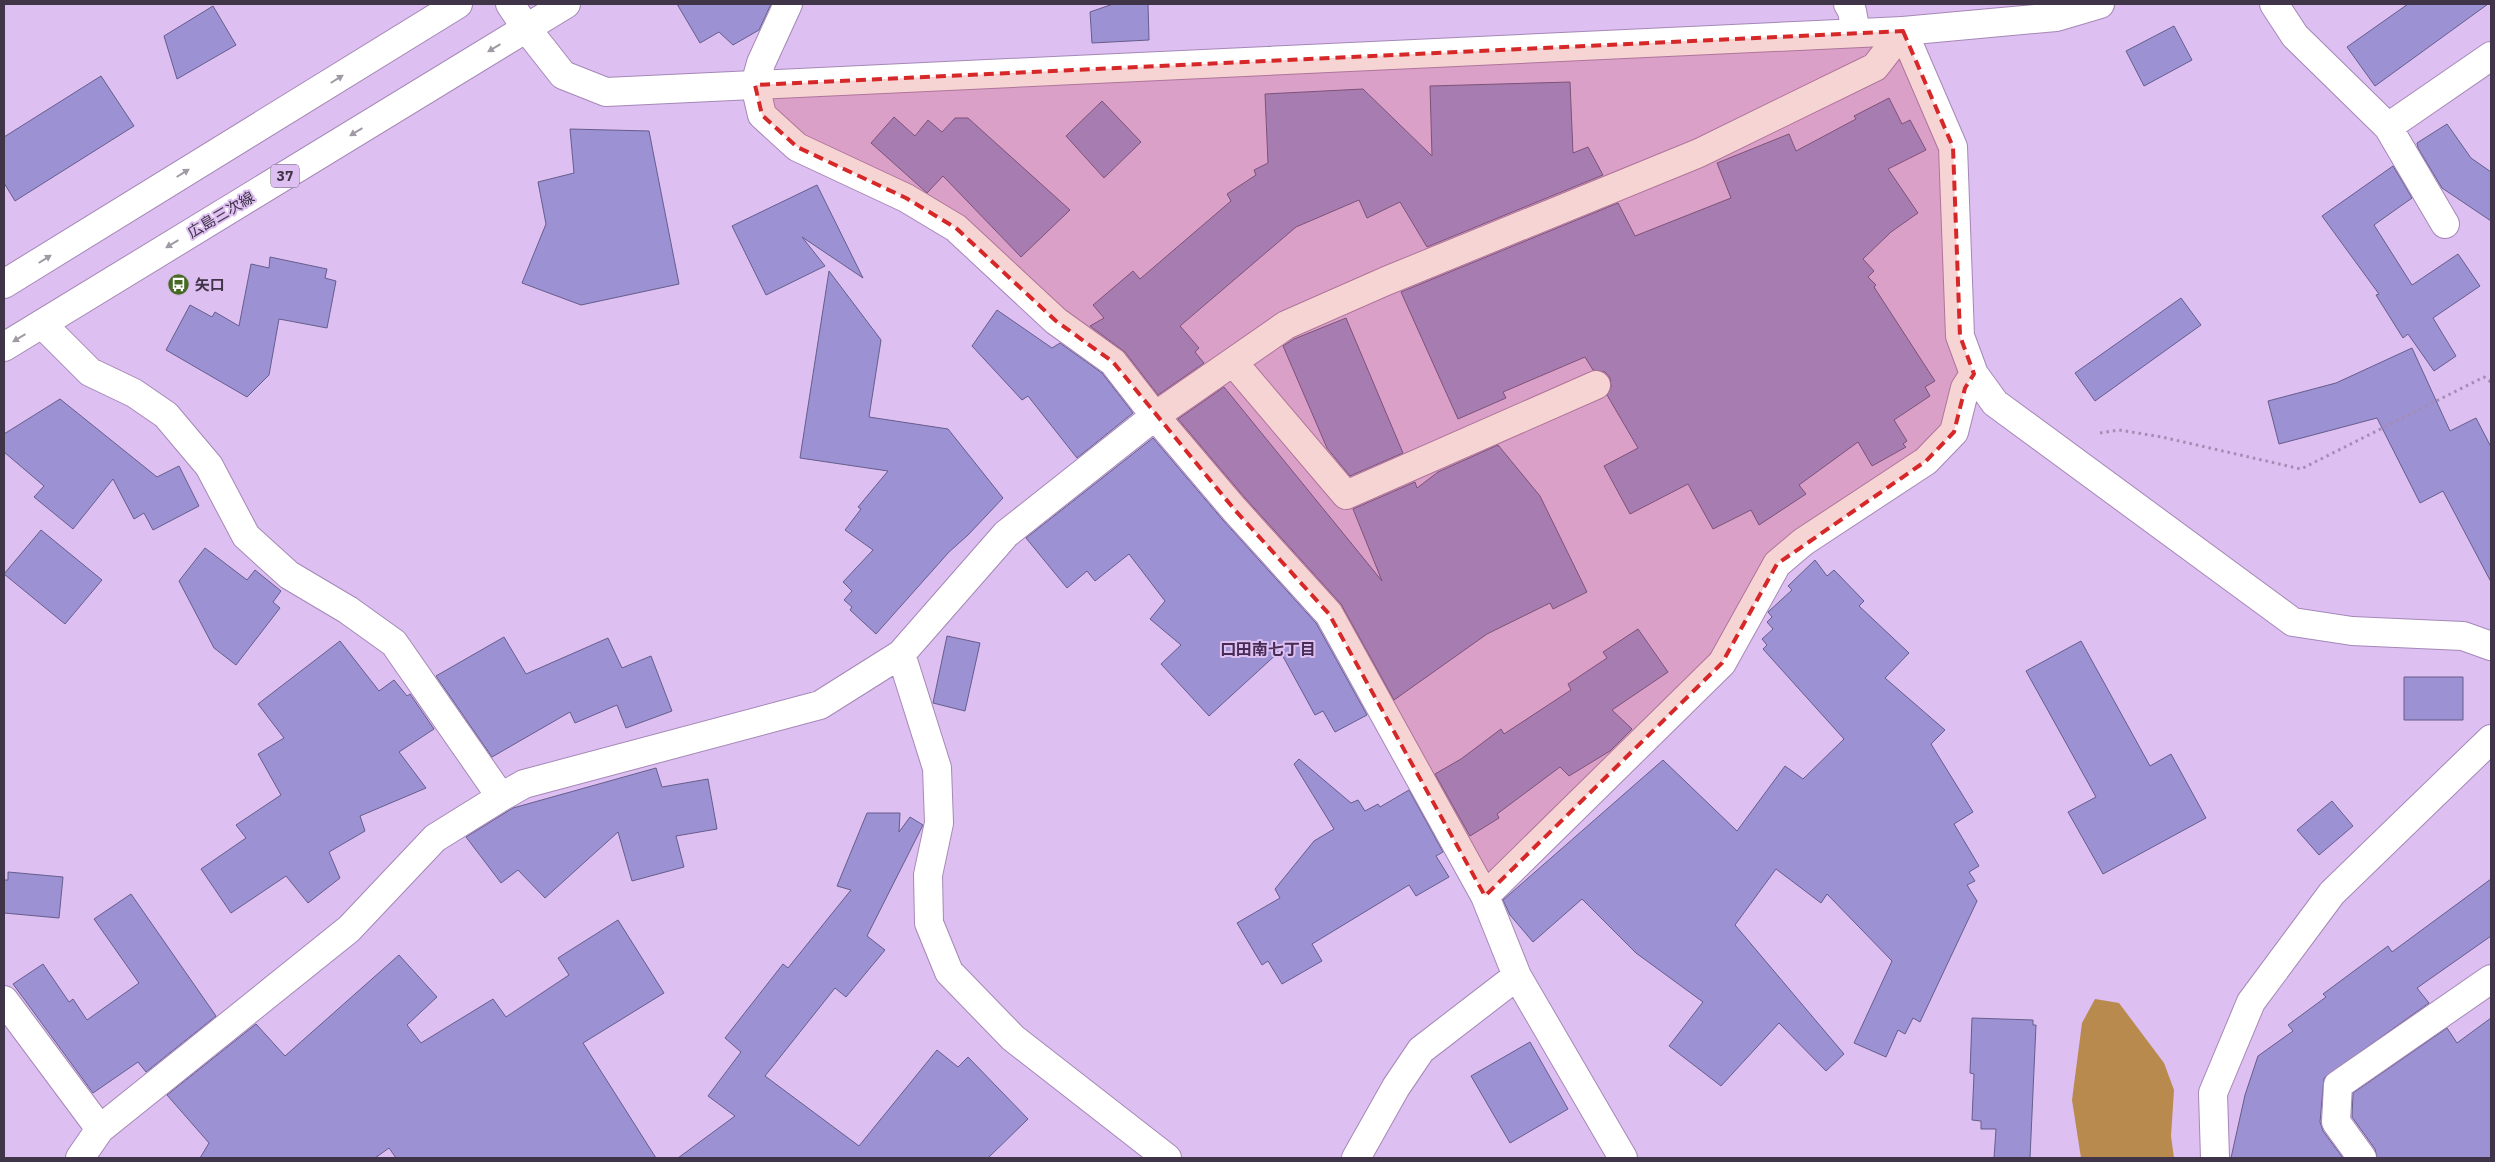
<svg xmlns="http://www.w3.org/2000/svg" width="2495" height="1162" font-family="'IBM Plex Sans','Noto Sans JP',sans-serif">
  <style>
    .forest { fill: #b88a4e }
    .building { fill: #9c91d2; stroke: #665d8d }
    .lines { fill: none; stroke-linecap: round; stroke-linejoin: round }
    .minor-casing { stroke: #a588b7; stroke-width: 30 }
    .tertiary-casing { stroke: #a588b7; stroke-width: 30 }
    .primary-casing { stroke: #a588b7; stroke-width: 30 }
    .path { stroke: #a48db4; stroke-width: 3; stroke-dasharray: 2.5 4; stroke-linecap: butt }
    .minor { stroke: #fff; stroke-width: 28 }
    .tertiary { stroke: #fff; stroke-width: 28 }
    .primary { stroke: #fff; stroke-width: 28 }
    .oneway { fill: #a09aa4 }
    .marked { fill: #d62828; fill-opacity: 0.2; stroke: #d62828; stroke-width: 4; stroke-dasharray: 10 6; stroke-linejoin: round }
    .labels { text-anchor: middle; stroke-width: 4; stroke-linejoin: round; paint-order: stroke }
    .shield { fill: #ddbff1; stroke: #6f5e7b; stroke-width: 1 }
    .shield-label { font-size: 14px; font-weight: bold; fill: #403448 }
    .street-label { font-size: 15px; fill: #403448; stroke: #ddbff1 }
    .poi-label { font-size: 15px; font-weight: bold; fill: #403448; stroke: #ddbff1; text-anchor: start }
    .neighbourhood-label { font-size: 16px; font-weight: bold; fill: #462c55; stroke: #ddbff1 }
  </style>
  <rect width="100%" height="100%" fill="#ddbff1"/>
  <path class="forest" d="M 2095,999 L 2119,1003 L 2164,1063 L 2174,1090 L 2171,1136 L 2174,1158 L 2081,1158 L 2072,1100 L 2082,1023 Z"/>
  <path class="building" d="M 677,4 L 771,4 L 759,30 L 733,45 L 719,32 L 700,43 Z
    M 1113,4 L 1148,4 L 1149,40 L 1092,43 L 1090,12 Z
    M 2408,4 L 2488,4 L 2375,86 L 2347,47 Z
    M 213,6 L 236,45 L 177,79 L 164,36 Z
    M 2174,26 L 2192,60 L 2144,86 L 2126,51 Z
    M 101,76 L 134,126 L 15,201 L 4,183 L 4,137 Z
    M 1570,82 L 1573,153 L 1588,147 L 1603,175 L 1427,247 L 1400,202 L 1367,218 L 1359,200 L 1296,227 L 1180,326 L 1199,348 L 1195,352 L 1204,363 L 1158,395 L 1125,352 L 1090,326 L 1104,318 L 1093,305 L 1133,271 L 1140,279 L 1231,201 L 1227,194 L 1256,175 L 1254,170 L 1268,163 L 1265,94 L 1363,89 L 1432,156 L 1430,86 Z
    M 1889,98 L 1902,124 L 1910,120 L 1926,150 L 1888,169 L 1918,213 L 1891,232 L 1863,259 L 1874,271 L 1868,277 L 1876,285 L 1874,287 L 1935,381 L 1925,387 L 1930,396 L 1894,420 L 1907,441 L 1903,444 L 1906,447 L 1872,466 L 1858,442 L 1799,485 L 1806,494 L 1759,525 L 1751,510 L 1713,529 L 1688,484 L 1630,514 L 1604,466 L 1638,448 L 1607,395 L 1611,387 L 1610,378 L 1605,372 L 1593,370 L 1585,357 L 1503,392 L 1506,398 L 1458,419 L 1401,292 L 1618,203 L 1635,236 L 1731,198 L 1717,163 L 1789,134 L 1796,151 L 1856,119 L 1854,116 Z
    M 1102,101 L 1141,142 L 1104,178 L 1066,136 Z
    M 894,117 L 915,136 L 928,120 L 942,132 L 955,118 L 968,118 L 1070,210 L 1021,257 L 943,176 L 927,193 L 871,143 Z
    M 2447,124 L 2471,158 L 2491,172 L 2491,221 L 2442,188 L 2418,148 L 2417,143 Z
    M 570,129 L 649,131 L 679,284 L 581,305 L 522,283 L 546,224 L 538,182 L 574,173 Z
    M 2393,166 L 2412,198 L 2374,225 L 2412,285 L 2458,254 L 2480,286 L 2433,318 L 2456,356 L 2434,371 L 2408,334 L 2403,338 L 2376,295 L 2379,294 L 2322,216 Z
    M 817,185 L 863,278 L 802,237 L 825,266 L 766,295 L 732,226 Z
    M 270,257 L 327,269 L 325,278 L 336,281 L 327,328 L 279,319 L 269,375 L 247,397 L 166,350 L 190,305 L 212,317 L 215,312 L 239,326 L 251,264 L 269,268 Z
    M 829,271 L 881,340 L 869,417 L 948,429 L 1003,498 L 968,535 L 949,552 L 876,634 L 850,610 L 852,607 L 844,600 L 852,591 L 843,582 L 873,550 L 845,530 L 861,509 L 858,507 L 888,471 L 800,458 Z
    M 2181,298 L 2201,325 L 2095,401 L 2075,373 Z
    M 997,310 L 1052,348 L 1060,343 L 1102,373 L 1133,413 L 1077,458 L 1028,396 L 1022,400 L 972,346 Z
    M 1346,318 L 1403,453 L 1350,476 L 1327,448 L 1283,346 L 1294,339 Z
    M 2412,348 L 2450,431 L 2476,418 L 2491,447 L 2491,582 L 2443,491 L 2420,503 L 2377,418 L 2279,444 L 2268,401 L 2336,383 Z
    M 1224,387 L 1382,581 L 1353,509 L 1415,482 L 1417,488 L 1438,472 L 1498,445 L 1540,496 L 1587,592 L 1553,609 L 1550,603 L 1487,634 L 1394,700 L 1341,604 L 1246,499 L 1178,419 Z
    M 60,399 L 157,477 L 179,466 L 199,506 L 153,530 L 144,513 L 134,519 L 113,479 L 73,529 L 34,497 L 44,486 L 4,452 L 4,434 Z
    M 1153,438 L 1222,519 L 1316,623 L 1367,715 L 1335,732 L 1323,711 L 1315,715 L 1280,651 L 1209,716 L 1161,664 L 1181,645 L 1150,619 L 1165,601 L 1129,554 L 1095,581 L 1087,571 L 1067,588 L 1026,538 Z
    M 41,530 L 102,580 L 65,624 L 4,574 Z
    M 205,548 L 247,580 L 255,570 L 281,591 L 273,602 L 280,608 L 236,665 L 214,648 L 179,581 Z
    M 1815,560 L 1827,576 L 1834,570 L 1864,601 L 1859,606 L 1909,653 L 1885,678 L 1945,730 L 1931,744 L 1973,812 L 1954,824 L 1979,866 L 1969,872 L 1975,881 L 1967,885 L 1977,901 L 1920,1022 L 1913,1018 L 1905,1034 L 1898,1030 L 1886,1057 L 1854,1043 L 1892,961 L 1827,894 L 1821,903 L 1776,869 L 1735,925 L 1844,1054 L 1826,1071 L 1779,1023 L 1721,1086 L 1669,1046 L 1703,1002 L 1636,953 L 1582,899 L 1533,942 L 1510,915 L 1503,900 L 1663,760 L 1737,831 L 1785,766 L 1803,779 L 1844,739 L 1763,649 L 1767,645 L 1762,639 L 1773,629 L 1767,622 L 1772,617 L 1768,612 L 1792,590 L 1788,586 Z
    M 1638,629 L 1668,672 L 1612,710 L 1632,729 L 1610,751 L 1569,776 L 1560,767 L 1497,814 L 1499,818 L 1470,836 L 1435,774 L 1461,759 L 1501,729 L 1504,734 L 1571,690 L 1568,684 L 1607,658 L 1603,652 Z
    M 947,636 L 980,643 L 965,711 L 933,703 Z
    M 504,637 L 526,674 L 608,638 L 622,668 L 651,656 L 672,711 L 626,728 L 617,705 L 575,723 L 570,712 L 492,757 L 436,676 Z
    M 340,641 L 379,691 L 394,680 L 407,696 L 410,694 L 434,729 L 399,752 L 426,788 L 360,816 L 365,831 L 329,852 L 340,878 L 308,903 L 286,876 L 231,913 L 201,869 L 246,838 L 236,825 L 281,795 L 258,754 L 284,738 L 258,704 Z
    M 2081,641 L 2150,766 L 2171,754 L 2206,818 L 2103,874 L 2068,812 L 2096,797 L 2026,671 Z
    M 2404,677 L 2463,677 L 2463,720 L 2404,720 Z
    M 1299,759 L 1351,803 L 1358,800 L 1365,811 L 1378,804 L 1380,807 L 1409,790 L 1443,852 L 1436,856 L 1449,877 L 1416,896 L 1409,885 L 1312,944 L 1322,961 L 1282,984 L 1268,961 L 1262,965 L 1237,923 L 1280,898 L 1275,889 L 1314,841 L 1334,829 L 1294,764 Z
    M 656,768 L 662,787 L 708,779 L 717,829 L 676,836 L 684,867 L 632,881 L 618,832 L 545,898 L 518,870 L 501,883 L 466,837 L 513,808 Z
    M 2332,801 L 2353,826 L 2319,855 L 2297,830 Z
    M 867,813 L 900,813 L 899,832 L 910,817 L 923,825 L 867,936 L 885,950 L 846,997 L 835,988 L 765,1076 L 859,1146 L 937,1050 L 958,1067 L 968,1057 L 1028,1119 L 988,1158 L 678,1158 L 735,1116 L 708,1096 L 741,1052 L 725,1038 L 783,964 L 788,968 L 851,890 L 837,886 Z
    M 8,872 L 63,877 L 59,918 L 4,913 L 4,880 L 8,880 Z
    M 2491,879 L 2491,936 L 2417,988 L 2429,1003 L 2324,1078 L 2320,1122 L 2323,1131 L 2343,1158 L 2231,1158 L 2245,1095 L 2258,1056 L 2293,1031 L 2288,1025 L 2326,997 L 2323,994 L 2358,968 L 2388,946 L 2392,952 Z
    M 131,894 L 216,1016 L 146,1072 L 138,1062 L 93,1093 L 13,984 L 43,964 L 69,1002 L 73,999 L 87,1020 L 139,983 L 94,919 Z
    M 618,920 L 664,993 L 583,1043 L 656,1158 L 396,1158 L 389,1148 L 375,1158 L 200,1158 L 209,1143 L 167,1095 L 256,1024 L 285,1056 L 399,955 L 437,997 L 407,1025 L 421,1043 L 493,999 L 506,1017 L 569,975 L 558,958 Z
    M 1972,1018 L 2033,1020 L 2033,1025 L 2036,1025 L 2030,1158 L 1994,1158 L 1996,1129 L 1981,1129 L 1981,1121 L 1972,1120 L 1974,1074 L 1970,1073 Z
    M 2491,1018 L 2491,1158 L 2377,1158 L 2375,1149 L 2352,1117 L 2353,1093 L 2447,1028 L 2457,1043 Z
    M 1530,1042 L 1568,1109 L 1510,1143 L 1471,1076 Z"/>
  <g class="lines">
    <defs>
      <path id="minor" d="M 788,4 L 761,63 L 755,85 L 762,115 L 797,147 L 906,198 L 956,228 L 1056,321 L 1113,362 L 1155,416 L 1234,509 L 1329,614 L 1485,896 L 1517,976 L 1623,1158
        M 1848,4 L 1852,11 L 1856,33
        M 2274,4 L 2295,36 L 2388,127 L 2445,224
        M 2388,127 L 2491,56
        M 42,324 L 90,372 L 134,393 L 166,415 L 209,466 L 246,536 L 289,575 L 348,610 L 394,643 L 501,797
        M 1233,362 L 1346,495 L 1596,385
        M 901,654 L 937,768 L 939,823 L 928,875 L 929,923 L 949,972 L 1013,1038 L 1167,1158
        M 1485,896 L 1722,663 L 1777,564 L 1803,542 L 1926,461 L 1954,432 L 1965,388 L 1974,374
        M 4,1000 L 100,1129
        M 80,1158 L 100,1129 L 349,929 L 435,838 L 501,797 L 524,784 L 820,705 L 901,654 L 1006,534 L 1155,416 L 1286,325 L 1386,281 L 1699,153 L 1875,67 L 1903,31 L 1953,147 L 1960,336 L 1974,374 L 1995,403 L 2293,622 L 2352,631 L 2463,636 L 2491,646
        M 1356,1158 L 1396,1087 L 1421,1050 L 1517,976
        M 2215,1158 L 2213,1093 L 2251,1002 L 2332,893 L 2491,739
        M 2362,1158 L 2336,1122 L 2338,1085 L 2491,979"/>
      <path id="tertiary" d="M 510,4 L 526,28 L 563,75 L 606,92 L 1903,31 L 2056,17 L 2100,4"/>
      <path id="primary" d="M 4,284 L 458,4
        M 4,347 L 566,4"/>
    </defs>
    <use href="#minor" class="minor-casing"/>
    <use href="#tertiary" class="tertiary-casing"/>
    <use href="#primary" class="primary-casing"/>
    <path class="path" d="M 2100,433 L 2119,430 L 2162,437 L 2301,469 L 2484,377 L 2491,382"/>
    <use href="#minor" class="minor"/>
    <use href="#tertiary" class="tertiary"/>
    <use href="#primary" class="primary"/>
  </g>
  <defs><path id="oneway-solid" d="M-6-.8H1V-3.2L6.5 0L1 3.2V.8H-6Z" transform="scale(1.25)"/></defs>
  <g class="oneway">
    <use href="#oneway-solid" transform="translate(494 48) rotate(149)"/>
    <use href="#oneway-solid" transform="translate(337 79) rotate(-32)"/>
    <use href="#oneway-solid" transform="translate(356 132) rotate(149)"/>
    <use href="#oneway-solid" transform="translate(183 173) rotate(-32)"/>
    <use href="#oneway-solid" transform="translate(172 244) rotate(149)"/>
    <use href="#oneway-solid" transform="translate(45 259) rotate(-32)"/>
    <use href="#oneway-solid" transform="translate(19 338) rotate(149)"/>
  </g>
  <path class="marked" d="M 1903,31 L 1953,147 L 1960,336 L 1974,374 L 1965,388 L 1954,432 L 1926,461 L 1777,564 L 1722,663 L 1485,896 L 1329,614 L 1234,509 L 1113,362 L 1056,321 L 956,228 L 906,198 L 797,147 L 762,115 L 755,85 Z"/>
  <defs>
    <symbol id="bus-disc" viewBox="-11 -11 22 22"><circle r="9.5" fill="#466a23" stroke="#ddbff1"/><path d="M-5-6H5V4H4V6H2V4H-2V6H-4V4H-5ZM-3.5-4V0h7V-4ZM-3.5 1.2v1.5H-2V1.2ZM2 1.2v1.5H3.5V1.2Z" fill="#fff"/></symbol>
  </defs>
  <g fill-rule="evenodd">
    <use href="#bus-disc" x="166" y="272" width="25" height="25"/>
  </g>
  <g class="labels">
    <rect class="shield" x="271" y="164.5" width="28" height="23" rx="4"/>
    <g class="shield-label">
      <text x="285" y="181">37</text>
    </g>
    <g class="street-label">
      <text transform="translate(221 215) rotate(-31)" y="5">広島三次線</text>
    </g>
    <g class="poi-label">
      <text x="195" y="290">矢口</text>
    </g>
    <g class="neighbourhood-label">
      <text x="1268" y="655">口田南七丁目</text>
    </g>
  </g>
  <rect width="2495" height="1162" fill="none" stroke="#403448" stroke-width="10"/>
</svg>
